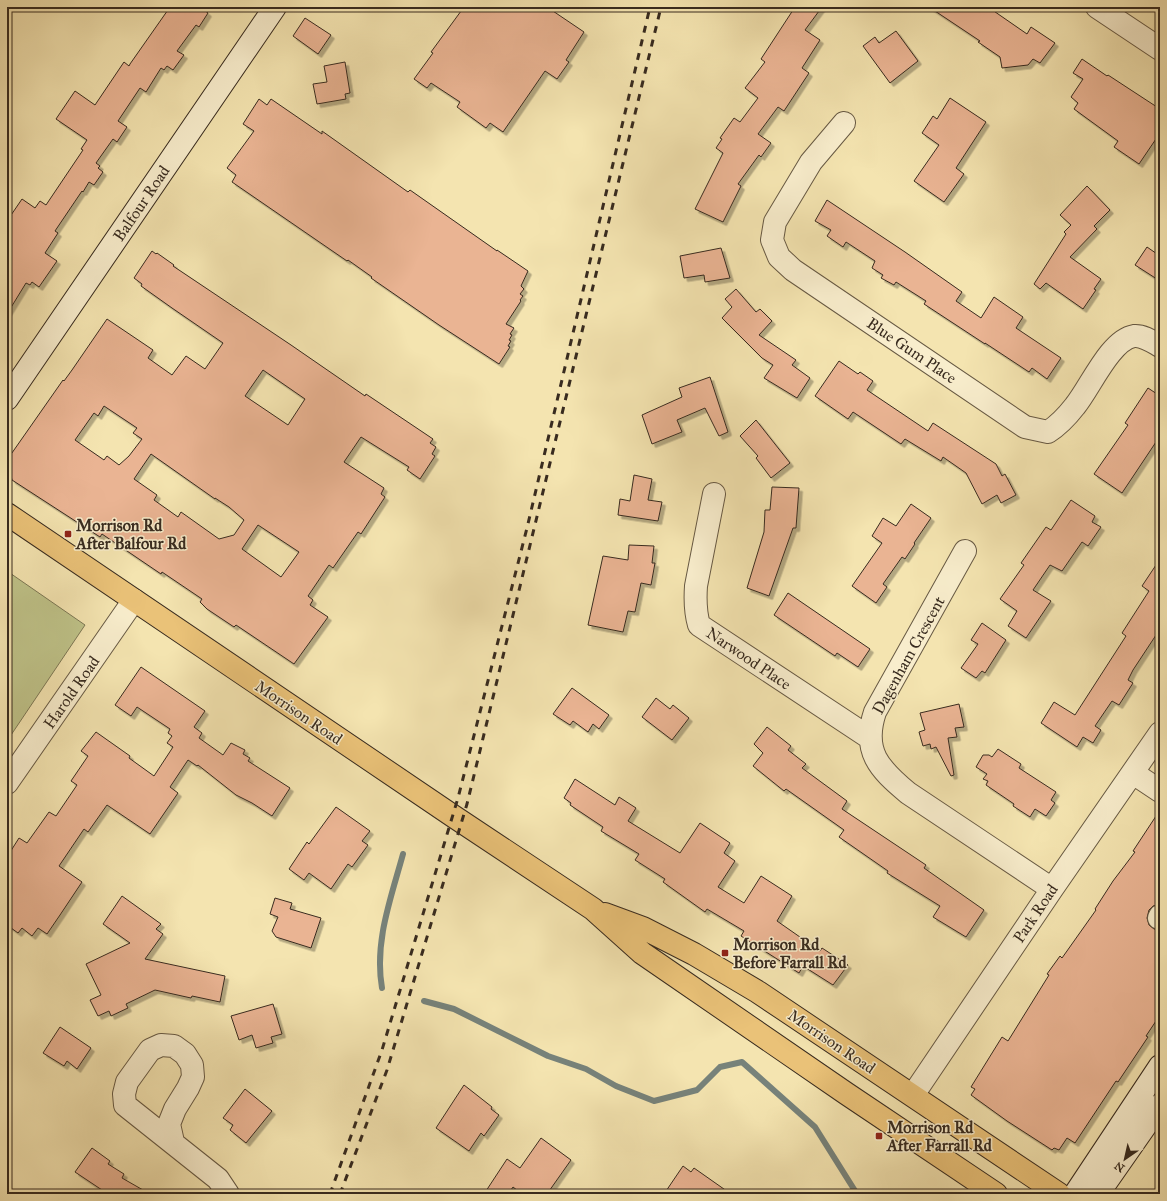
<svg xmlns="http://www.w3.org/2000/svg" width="1167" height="1201" font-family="'IM FELL Great Primer',serif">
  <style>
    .green { fill: #bfc389; stroke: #7c7754 }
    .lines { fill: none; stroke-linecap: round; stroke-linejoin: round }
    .stream { stroke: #77827a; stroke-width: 6 }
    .building { fill: #eab493; stroke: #382b1f; fill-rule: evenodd; filter: url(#shadow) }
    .street-casing { stroke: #675943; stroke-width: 24 }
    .secondary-casing { stroke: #382b1f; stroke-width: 24 }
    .primary-casing { stroke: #382b1f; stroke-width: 24 }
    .street { stroke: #f8edcc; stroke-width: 22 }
    .secondary { stroke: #f8edcc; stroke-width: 22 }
    .primary { stroke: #eac278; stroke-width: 22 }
    .rail { stroke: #382b1f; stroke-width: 3; stroke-dasharray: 7 7; stroke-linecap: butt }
    .poi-dot { fill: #8f2418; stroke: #f8edcc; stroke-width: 1.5 }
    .labels { text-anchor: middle; stroke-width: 3; stroke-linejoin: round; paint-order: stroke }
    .street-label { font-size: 16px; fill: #382b1f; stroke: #f8edcc }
    .poi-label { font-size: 16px; font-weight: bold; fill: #382b1f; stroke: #f8edcc; text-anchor: start }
  </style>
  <defs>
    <filter id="shadow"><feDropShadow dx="3.5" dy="3.5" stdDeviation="0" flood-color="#0004"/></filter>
  </defs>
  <rect width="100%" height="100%" fill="#f4e4b0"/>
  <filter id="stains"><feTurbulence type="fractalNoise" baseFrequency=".005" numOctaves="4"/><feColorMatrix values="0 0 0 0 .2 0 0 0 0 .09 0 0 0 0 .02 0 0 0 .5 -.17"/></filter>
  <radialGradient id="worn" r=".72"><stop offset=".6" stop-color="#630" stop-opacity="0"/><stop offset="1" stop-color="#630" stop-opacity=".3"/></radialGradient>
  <path class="green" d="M 7,571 L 85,625 L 7,741 Z"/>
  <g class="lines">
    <path class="stream" d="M 382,988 C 374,942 391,898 403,854
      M 424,1001 L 454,1009 L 548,1056 L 586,1069 L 616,1086 L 654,1101 L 697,1090 L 720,1067 L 742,1062 L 815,1127 L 857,1194"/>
  </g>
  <path class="building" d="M 170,7 L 200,7 L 208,13 L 199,27 L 196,25 L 177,51 L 184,55 L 173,70 L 167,66 L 164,70 L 161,68 L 146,92 L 140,88 L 118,121 L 127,127 L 117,142 L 113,139 L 96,163 L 100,166 L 98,168 L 103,172 L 94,185 L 89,182 L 83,192 L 82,191 L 55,231 L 58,233 L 45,253 L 57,261 L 39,287 L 32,282 L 30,285 L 26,283 L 7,314 L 7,221 L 22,199 L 35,208 L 40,201 L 46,205 L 83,150 L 81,149 L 87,140 L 56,119 L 75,91 L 95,105 L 124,62 L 129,66 L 130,64 Z
    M 464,7 L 547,7 L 584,32 L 566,60 L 569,62 L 557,79 L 545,71 L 503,132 L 490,123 L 486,128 L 457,107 L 460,102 L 431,83 L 427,88 L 414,79 L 433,53 L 431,52 Z
    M 795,7 L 822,7 L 805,30 L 820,40 L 802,68 L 809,73 L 784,111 L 778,107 L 758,134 L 771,143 L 761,157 L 759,155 L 738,184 L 741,186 L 723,222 L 695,209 L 723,153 L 716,148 L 722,139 L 720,138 L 734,118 L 740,122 L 758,98 L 745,88 L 765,62 L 761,59 Z
    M 929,7 L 988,7 L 1027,34 L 1031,27 L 1055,43 L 1040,63 L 1033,59 L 1028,65 L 1002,68 L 1000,57 L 978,42 L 980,41 Z
    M 305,18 L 331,35 L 318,54 L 293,36 Z
    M 896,31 L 918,61 L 890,83 L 863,46 L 875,37 L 879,43 Z
    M 1082,59 L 1107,76 L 1108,75 L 1160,109 L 1160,133 L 1139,164 L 1114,147 L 1118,141 L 1074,109 L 1078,103 L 1071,97 L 1083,79 L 1073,73 Z
    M 345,62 L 350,93 L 345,94 L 346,99 L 317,104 L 313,84 L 327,82 L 324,66 Z
    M 950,98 L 986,122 L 956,168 L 964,174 L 944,202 L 914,181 L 939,145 L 922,133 L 933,116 L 937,119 Z
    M 259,99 L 267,105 L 271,99 L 322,134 L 322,131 L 408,192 L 410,190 L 497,251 L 497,250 L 528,271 L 521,286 L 524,289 L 520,294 L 523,296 L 520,300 L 521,301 L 506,324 L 514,328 L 510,334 L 512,335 L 509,340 L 511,341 L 508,346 L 510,347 L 499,364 L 439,325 L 371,278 L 372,277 L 348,260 L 347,261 L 232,182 L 236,175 L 227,168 L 254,131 L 243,124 Z
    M 1087,186 L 1110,210 L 1094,226 L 1097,229 L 1070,257 L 1101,279 L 1094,289 L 1096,290 L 1083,309 L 1046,283 L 1040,289 L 1034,284 L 1066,234 L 1064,232 L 1071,225 L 1060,215 Z
    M 827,200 L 905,252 L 962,292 L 956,301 L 981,318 L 994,297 L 1023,317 L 1016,328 L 1061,358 L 1047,379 L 1032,368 L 1029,372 L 985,343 L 985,344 L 924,304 L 926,301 L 896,282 L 894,285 L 881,278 L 883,275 L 872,268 L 875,261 L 846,242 L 843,247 L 827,236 L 831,230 L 815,221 Z
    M 1147,247 L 1160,256 L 1160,281 L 1135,265 Z
    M 721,248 L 730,278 L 705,282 L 704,275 L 684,278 L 680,256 Z
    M 152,251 L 156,254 L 157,253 L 174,265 L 173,266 L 291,345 L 365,396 L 366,394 L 433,439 L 430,443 L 436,447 L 432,454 L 435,456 L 420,479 L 407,470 L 409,467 L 361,437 L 344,462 L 384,488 L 381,494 L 385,497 L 361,534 L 358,532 L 333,568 L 329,565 L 308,596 L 313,600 L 310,605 L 328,617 L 294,664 L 236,625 L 234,627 L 207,609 L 200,602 L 202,599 L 162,572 L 161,574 L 102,534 L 100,537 L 12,480 L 7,460 L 63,380 L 64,381 L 72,370 L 107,319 L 153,350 L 148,358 L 172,375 L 186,356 L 205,369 L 223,343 L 172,308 L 141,286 L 142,284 L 134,278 ZM 263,370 L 305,399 L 288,425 L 245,396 ZM 104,406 L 137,428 L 133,433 L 142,439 L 129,456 L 119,465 L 107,456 L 104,460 L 75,440 L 94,413 L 98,416 ZM 151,454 L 215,499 L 215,498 L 229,507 L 244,520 L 234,535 L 219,539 L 181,512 L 178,517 L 154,500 L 157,495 L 134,479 ZM 258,525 L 299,552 L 281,577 L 242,549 Z
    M 736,289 L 756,312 L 760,309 L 772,321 L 759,335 L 796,360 L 792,365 L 810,378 L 797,398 L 764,378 L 773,365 L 762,358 L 722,318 L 732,307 L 725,299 Z
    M 839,361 L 858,374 L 860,372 L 873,381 L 867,390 L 928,431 L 933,423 L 996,464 L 1002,476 L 1005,474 L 1016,495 L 1001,503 L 997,495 L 982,504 L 966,473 L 943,457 L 941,461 L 905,439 L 901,444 L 853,412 L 848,419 L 815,396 Z
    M 710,377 L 728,432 L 719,436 L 705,408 L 677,420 L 682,432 L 652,444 L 642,415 L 682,397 L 679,388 Z
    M 1148,388 L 1160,396 L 1160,436 L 1122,493 L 1094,474 L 1128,425 L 1125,423 Z
    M 756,420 L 790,463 L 771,478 L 756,458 L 758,456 L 740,436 Z
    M 634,475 L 652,479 L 648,500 L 662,502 L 658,521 L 618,515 L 620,499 L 630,501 Z
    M 772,487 L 799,488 L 796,528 L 793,528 L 769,596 L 747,588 L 764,532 L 765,510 L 770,510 Z
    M 1071,500 L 1095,516 L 1092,522 L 1101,527 L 1088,546 L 1082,542 L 1062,571 L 1050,565 L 1033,590 L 1051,601 L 1026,638 L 1008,626 L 1017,611 L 1000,599 L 1024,565 L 1021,563 L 1046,527 L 1051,530 Z
    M 911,504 L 931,518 L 914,543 L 915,544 L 905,559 L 902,557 L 883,584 L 887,587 L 876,603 L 852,586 L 882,543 L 872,536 L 883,518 L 896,526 Z
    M 629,545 L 654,546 L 652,563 L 655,563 L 651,585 L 641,583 L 635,612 L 628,611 L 623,632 L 588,625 L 603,556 L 628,560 Z
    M 1160,559 L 1160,629 L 1133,670 L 1128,680 L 1133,683 L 1119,705 L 1112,701 L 1095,726 L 1101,730 L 1093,743 L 1083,737 L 1077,747 L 1041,723 L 1054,702 L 1075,715 L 1126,636 L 1122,633 L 1149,591 L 1142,586 Z
    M 788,593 L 870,649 L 858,667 L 837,653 L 835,656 L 774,615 Z
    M 982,623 L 1006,640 L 985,673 L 982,671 L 976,678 L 961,668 L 978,644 L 971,640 Z
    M 141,667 L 205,711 L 194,727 L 202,733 L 199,738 L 223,755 L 231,743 L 245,750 L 243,754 L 250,758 L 248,761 L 290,788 L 272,816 L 252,803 L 236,795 L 198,765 L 197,766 L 188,760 L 170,787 L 178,793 L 150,834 L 107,805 L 88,832 L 84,829 L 59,866 L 82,882 L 60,915 L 47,934 L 38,928 L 32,936 L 22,928 L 18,933 L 7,925 L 7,857 L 19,838 L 27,843 L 49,812 L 56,816 L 77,785 L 71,781 L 88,756 L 81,751 L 96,732 L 130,756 L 129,758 L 154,776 L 173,747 L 167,743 L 172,736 L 168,733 L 170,729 L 137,707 L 131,716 L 115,705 Z
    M 572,688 L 609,715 L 599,729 L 593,724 L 588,732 L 573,721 L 570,725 L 553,714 Z
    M 656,698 L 670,709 L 673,705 L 689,718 L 672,740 L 642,717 Z
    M 959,704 L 964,727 L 955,728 L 957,737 L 948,738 L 954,775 L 951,776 L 936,747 L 931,749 L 930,744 L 923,746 L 919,732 L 925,730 L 920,713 Z
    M 767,727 L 791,746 L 788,750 L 806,764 L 802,768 L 847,801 L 842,809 L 926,865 L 924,868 L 984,910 L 966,937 L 933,917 L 940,906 L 887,873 L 888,871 L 839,837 L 844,830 L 786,789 L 784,791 L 753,766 L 763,753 L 754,744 Z
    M 998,749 L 1021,764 L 1019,768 L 1056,792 L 1051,800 L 1055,803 L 1046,816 L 1035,809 L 1030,817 L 1013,806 L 1014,804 L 986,785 L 988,781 L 983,779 L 987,774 L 976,767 L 983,755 L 989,755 L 992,757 Z
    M 575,779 L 615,805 L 619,797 L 636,808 L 628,821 L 680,853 L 700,823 L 730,843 L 724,853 L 735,861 L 718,887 L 744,903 L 761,876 L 792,896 L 777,921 L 820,951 L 822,948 L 848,965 L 833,985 L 803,966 L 799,973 L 741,936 L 744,931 L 707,909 L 705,912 L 663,882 L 665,879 L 635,860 L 639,854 L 601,831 L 603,827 L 570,805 L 571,803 L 564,798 Z
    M 336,807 L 370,831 L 362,841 L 368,845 L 352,867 L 348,864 L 331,889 L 309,873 L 304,880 L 289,869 L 307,842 L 309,844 Z
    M 1160,810 L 1160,904 L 1153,906 L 1149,910 L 1147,918 L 1149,925 L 1154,929 L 1160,930 L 1160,1015 L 1146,1036 L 1148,1037 L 1118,1082 L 1116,1081 L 1075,1143 L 1067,1138 L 1059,1150 L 1054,1148 L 1052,1150 L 1007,1121 L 971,1095 L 975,1089 L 971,1087 L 1002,1037 L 1008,1041 L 1049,975 L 1047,974 L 1060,956 L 1062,958 L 1096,910 L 1095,909 L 1113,881 L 1135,852 L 1133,851 Z
    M 122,896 L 161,924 L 156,929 L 163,934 L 145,959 L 225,976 L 220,1002 L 192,996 L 191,998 L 155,990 L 126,1004 L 128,1008 L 111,1016 L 109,1011 L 98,1016 L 90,1000 L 101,995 L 86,964 L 130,943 L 103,924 Z
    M 275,898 L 292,903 L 290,909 L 321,918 L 311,948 L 276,937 L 272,931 L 278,917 L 270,914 Z
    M 273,1004 L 282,1034 L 271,1037 L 273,1043 L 256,1048 L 252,1035 L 239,1040 L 231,1016 Z
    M 60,1027 L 91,1048 L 77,1069 L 67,1061 L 64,1066 L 43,1053 Z
    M 464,1085 L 492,1107 L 491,1109 L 499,1115 L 484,1136 L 481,1133 L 469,1151 L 436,1128 Z
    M 245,1089 L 272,1111 L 246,1143 L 230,1130 L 233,1125 L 223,1118 Z
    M 541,1138 L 571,1160 L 547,1194 L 522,1194 L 513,1187 L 508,1194 L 484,1194 L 507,1159 L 520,1168 Z
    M 92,1148 L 110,1161 L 108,1164 L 124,1174 L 122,1178 L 150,1194 L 108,1194 L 75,1172 Z
    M 683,1166 L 691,1172 L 694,1168 L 731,1194 L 664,1194 Z"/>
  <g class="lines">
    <defs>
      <path id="street" d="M 1097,7 L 1160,49
        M 844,123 L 811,162 L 775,222 L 772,240 L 779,257 L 793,270 L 1025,427 L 1048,432 C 1059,425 1068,415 1075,406 C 1090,388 1110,340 1134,336 C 1143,335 1153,342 1160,346
        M 714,494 L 696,586 C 695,600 695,611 699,625 L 870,738
        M 965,551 L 875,712 C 862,751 879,769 908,793 L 1052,889
        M 1133,773 L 1160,791
        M 7,783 L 134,600
        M 1159,918 L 1160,916
        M 913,1095 L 1052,889 L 1160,733
        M 173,1142 L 169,1124 L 175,1109 L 188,1088 L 193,1077 L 192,1065 L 185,1054 L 174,1046 L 161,1045 L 150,1050 L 127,1082 L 124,1094 L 125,1105 L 218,1179 L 228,1194"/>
      <path id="secondary" d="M 7,399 L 275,7
        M 1075,1194 L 1160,1066
        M 1098,1194 L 1160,1105"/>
      <path id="primary" d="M 7,514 L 453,816 L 593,909 L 642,953 L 847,1094 L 996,1194
        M 605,914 L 643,928 L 694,954 L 758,992 L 1059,1194"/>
    </defs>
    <use href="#street" class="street-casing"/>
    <use href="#secondary" class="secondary-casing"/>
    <use href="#primary" class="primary-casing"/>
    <use href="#street" class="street"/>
    <use href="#secondary" class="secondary"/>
    <use href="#primary" class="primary"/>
    <path class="rail" d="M 330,1194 L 382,1050 L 458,798 L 527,528 L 650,7
      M 340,1194 L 387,1070 L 467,804 L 661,7"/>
  </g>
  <g class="poi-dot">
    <rect x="64" y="530" width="8" height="8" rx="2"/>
    <rect x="721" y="949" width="8" height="8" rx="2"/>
    <rect x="875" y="1132" width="8" height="8" rx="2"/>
  </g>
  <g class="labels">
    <g class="street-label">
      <text transform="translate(141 203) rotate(-56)" y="6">Balfour Road</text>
      <text transform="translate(912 350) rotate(34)" y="6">Blue Gum Place</text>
      <text transform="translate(908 655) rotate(-61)" y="6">Dagenham Crescent</text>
      <text transform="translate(749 658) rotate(34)" y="6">Narwood Place</text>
      <text transform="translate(71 692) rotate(-55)" y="6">Harold Road</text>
      <text transform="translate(299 712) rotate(34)" y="6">Morrison Road</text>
      <text transform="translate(1035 913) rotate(-56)" y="6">Park Road</text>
      <text transform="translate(832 1041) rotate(34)" y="6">Morrison Road</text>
    </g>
    <g class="poi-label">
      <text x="76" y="531">Morrison Rd<tspan x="76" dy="18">After Balfour Rd</tspan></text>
      <text x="733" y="950">Morrison Rd<tspan x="733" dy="18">Before Farrall Rd</tspan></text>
      <text x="887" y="1133">Morrison Rd<tspan x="887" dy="18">After Farrall Rd</tspan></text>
    </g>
  </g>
  <rect width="1167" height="1201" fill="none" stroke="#f4e4b0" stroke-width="24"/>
  <rect x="8" y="8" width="1151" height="1185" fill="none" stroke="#382b1f" stroke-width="2"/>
  <rect x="12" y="12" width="1143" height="1177" fill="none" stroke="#382b1f"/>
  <g transform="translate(1125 1159) rotate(214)" stroke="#f8edcc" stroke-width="3" paint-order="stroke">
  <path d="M0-3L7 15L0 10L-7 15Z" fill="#382b1f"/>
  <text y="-6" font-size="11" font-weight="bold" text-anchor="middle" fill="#382b1f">N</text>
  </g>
  <rect width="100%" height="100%" filter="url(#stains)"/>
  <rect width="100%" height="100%" fill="url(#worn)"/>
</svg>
